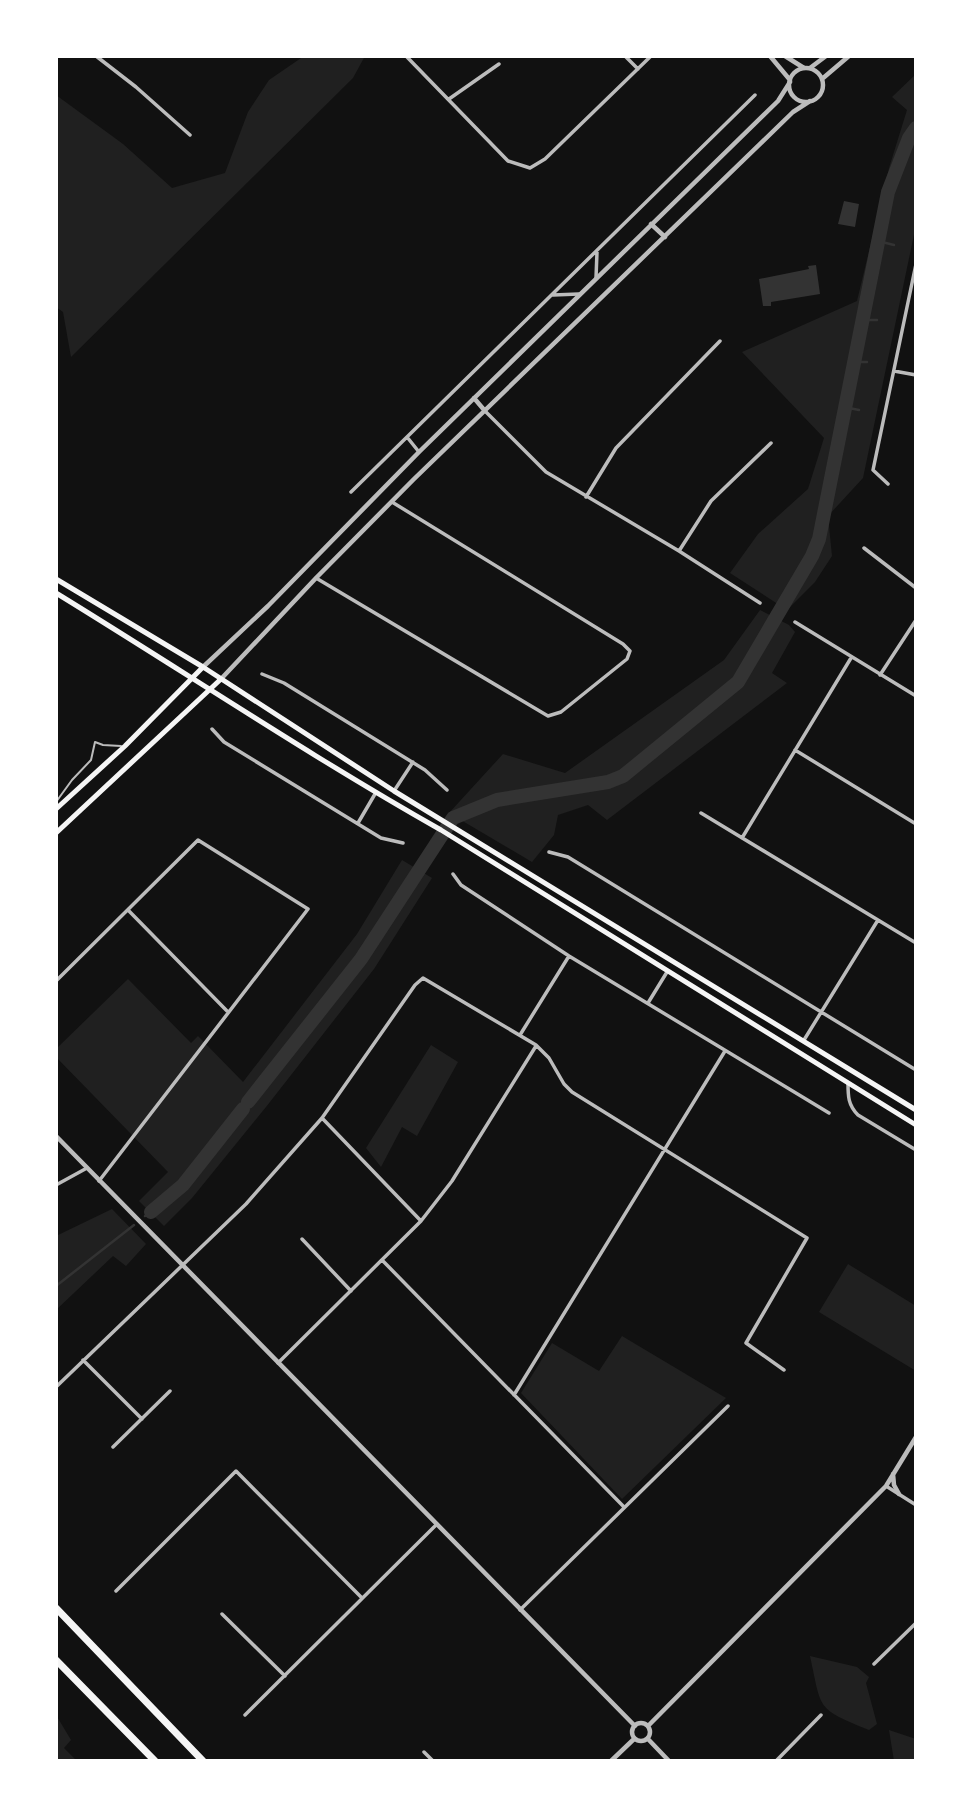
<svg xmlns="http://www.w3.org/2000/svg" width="972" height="1817" font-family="Figtree,sans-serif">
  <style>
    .green { fill: #202020 }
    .water { fill: #333 }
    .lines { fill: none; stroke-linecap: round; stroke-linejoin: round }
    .stream { stroke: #333; stroke-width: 2.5 }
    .river { stroke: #333; stroke-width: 14 }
    .service { stroke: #bcbcbc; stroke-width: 2 }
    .minor { stroke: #bcbcbc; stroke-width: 3.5 }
    .tertiary { stroke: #bcbcbc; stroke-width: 4.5 }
    .secondary { stroke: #f5f5f5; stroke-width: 5 }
    .motorway { stroke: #f5f5f5; stroke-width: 7 }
  </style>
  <rect width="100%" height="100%" fill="#111"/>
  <path class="green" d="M 304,56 L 365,56 L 353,78 L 71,357 L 63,312 L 56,307 L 56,95 L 123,144 L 172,188 L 225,173 L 248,112 L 269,80 Z
    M 916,74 L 916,225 L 863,478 L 828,516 L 832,556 L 815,582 L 787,610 L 730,573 L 758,534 L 808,489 L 824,438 L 742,352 L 857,301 L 889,168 L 907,110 L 892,97 Z
    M 760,610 L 789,625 L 795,632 L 772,673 L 787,683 L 607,820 L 588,805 L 558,815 L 554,835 L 532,862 L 449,813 L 503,754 L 565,773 L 724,660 Z
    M 402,860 L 432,878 L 374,969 L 266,1107 L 192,1198 L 164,1226 L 139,1201 L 168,1172 L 56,1057 L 56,1049 L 128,979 L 191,1043 L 198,1036 L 243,1082 L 357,934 Z
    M 431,1045 L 458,1062 L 417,1136 L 402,1127 L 381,1167 L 366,1148 Z
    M 112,1209 L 146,1244 L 126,1266 L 113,1256 L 56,1310 L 56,1236 Z
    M 848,1264 L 916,1306 L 916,1371 L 819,1312 Z
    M 622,1336 L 726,1398 L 622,1499 L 521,1393 L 552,1343 L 599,1371 Z
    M 810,1656 L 857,1667 L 869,1677 L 866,1683 L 877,1724 L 869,1730 C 816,1708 822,1711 810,1656 Z
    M 56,1715 L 71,1740 L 64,1748 L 77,1761 L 56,1761 Z
    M 889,1730 L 916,1739 L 916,1761 L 894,1761 Z"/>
  <path class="water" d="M 844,201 L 859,204 L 855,227 L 838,224 Z
    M 816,265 L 820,294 L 771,302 L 771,306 L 763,306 L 759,279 L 809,269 L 808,266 Z"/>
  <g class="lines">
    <path class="stream" d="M 878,241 L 894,245
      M 861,299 L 864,309
      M 862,320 L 877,320
      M 853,362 L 867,362
      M 844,407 L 859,410
      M 145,1216 L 151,1212
      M 56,1286 L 134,1225"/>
    <path class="river" d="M 248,1102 L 361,959 L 453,818 L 497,800 L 608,782 L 623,776 L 738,682 L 812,556 L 819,539 L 888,192 L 909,138 L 916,128
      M 151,1212 L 183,1185 L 243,1109"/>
    <path class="service" d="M 56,802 L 72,780 L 91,760 L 95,742 L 103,745 L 121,746"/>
    <path class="minor" d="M 96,56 L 136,87 L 190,135
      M 406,56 L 508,161 L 530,168 L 545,159 L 651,56
      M 625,56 L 638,69
      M 449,99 L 499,64
      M 596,278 L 597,252
      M 553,295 L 579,294
      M 894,371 L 916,375
      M 485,411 L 546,472 L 679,551 L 760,603
      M 407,437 L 419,452
      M 888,484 L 873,470 L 916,264
      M 351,492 L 755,95
      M 586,497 L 616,448 L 720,341
      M 864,548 L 916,588
      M 679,551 L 711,501 L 771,443
      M 316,578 L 548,716 L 561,712 L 627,659 L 630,651 L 623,644 L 392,502
      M 795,622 L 916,696
      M 262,674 L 284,683 L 425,770 L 447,790
      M 880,675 L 916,620
      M 212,729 L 224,742 L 381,838 L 403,843
      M 795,750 L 916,824
      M 394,791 L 413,762
      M 701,813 L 916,943
      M 358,823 L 375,794
      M 742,838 L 851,658
      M 549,852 L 568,857 L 916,1070
      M 453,874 L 461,885 L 569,956 L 829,1113
      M 129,911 L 228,1012
      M 56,981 L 198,840 L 308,909 L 99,1181
      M 648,1003 L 667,972
      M 520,1035 L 569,956
      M 804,1040 L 878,920
      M 848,1083 C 848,1096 848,1105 858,1115 L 916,1150
      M 322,1118 L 421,1221
      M 56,1185 L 87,1168
      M 302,1239 L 351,1291
      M 382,1260 L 624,1507
      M 83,1360 L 142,1419
      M 278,1363 L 421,1221 L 452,1181 L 536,1046
      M 56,1387 L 246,1204 L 322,1118 L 415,985 L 423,978 L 536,1045 L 549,1058 L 564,1084 L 572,1092 L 807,1238 L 746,1343 L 784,1370
      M 514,1395 L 725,1051
      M 113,1447 L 170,1391
      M 886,1486 L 916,1505
      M 116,1591 L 236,1471 L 362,1598
      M 520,1610 L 728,1406
      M 222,1614 L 285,1676
      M 874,1664 L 916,1623
      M 245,1715 L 437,1524
      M 424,1752 L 433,1761
      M 776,1761 L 821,1715"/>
    <path class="tertiary" d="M 770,56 L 790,80
      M 785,56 L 804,68
      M 810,68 L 826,56
      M789 85a17 17 0 1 1 34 0a17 17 0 1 1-34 0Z
      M 822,79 L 849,56
      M 651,224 L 665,237
      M 474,398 L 485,411
      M 203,667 L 268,606 L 419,452 L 778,101 L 790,82
      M 221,679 L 316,578 L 414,479 L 793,112 L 810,101
      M 56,1136 L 635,1726
      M 893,1474 L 894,1485 L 899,1494
      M632 1732a9 9 0 1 1 18 0a9 9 0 1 1-18 0Z
      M 648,1726 L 886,1486 L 916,1437
      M 648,1739 L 669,1761
      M 611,1761 L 634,1739"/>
    <path class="secondary" d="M 56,579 L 203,667 L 394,791 L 916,1110
      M 56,593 C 185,672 310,756 441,830 L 916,1125
      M 56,809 L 125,746 L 203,667
      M 56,833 L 221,679"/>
    <path class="motorway" d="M 56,1608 L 203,1761
      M 56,1660 L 155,1761"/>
  </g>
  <rect width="972" height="1817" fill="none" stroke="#ffffff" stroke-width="116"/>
</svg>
